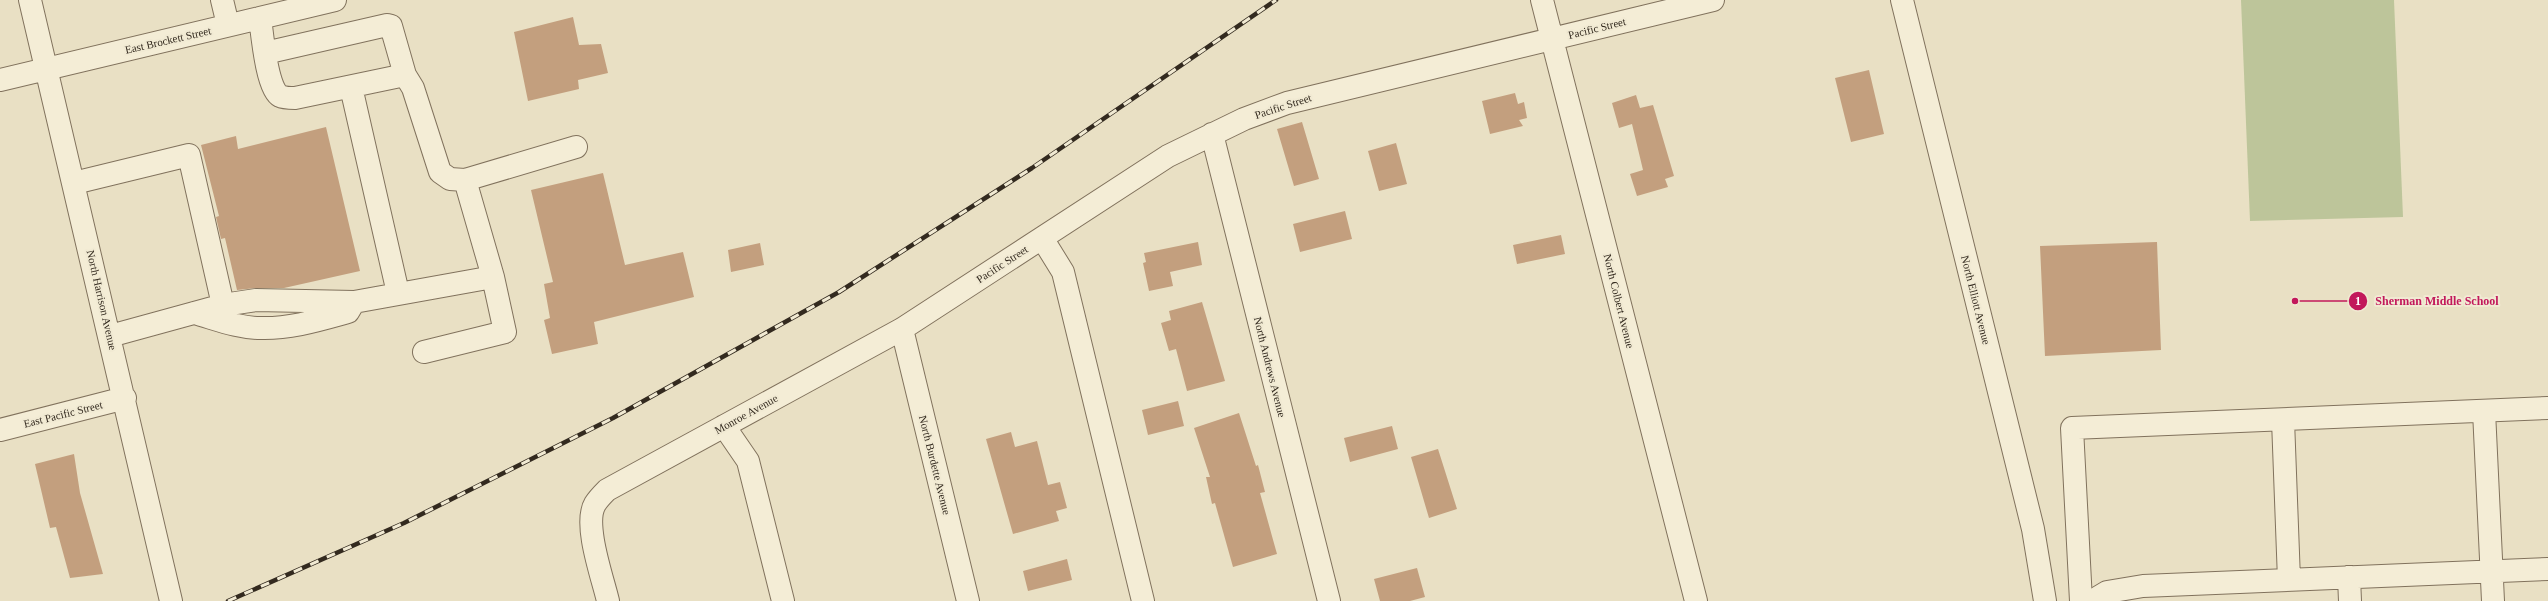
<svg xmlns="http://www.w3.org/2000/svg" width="2548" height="601" font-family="Georgia,serif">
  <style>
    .green { fill: #bdc59a }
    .building { fill: #c39f7e }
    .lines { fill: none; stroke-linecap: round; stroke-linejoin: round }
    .minor-casing { stroke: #81725d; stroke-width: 24 }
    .minor { stroke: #f4edd6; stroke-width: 22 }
    .rail-casing { stroke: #332a1f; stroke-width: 4.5 }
    .rail { stroke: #f1ead3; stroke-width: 3; stroke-dasharray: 9; stroke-linecap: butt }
    .labels { text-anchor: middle; stroke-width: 4; stroke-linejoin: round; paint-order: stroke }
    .street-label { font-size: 11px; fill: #332a1f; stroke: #f1ead3 }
    .leader { fill: none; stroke: #c2185b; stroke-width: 1.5 }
    .callout-dot { fill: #c2185b; stroke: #f1ead3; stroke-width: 1.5 }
    .mark-label { font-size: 12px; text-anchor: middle; font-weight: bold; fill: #fff }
    .callout-label { font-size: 12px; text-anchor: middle; font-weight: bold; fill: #c2185b; stroke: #f1ead3; stroke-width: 4; stroke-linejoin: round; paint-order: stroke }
  </style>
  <rect width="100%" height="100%" fill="#e9e0c4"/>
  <path class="green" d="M 2241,0 L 2394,0 L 2403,217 L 2250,221 Z"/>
  <path class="building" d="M 573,17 L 579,45 L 601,44 L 608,73 L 578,80 L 579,89 L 528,101 L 514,32 Z
    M 1869,70 L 1884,134 L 1851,142 L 1835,78 Z
    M 1515,93 L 1518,104 L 1524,102 L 1527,118 L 1519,120 L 1523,126 L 1490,134 L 1482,101 Z
    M 1636,95 L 1640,108 L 1653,105 L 1674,176 L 1665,179 L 1668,187 L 1637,196 L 1630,174 L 1643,170 L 1632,124 L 1619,128 L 1612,103 Z
    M 1302,122 L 1319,179 L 1294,186 L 1277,129 Z
    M 326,127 L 360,271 L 284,288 L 256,288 L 237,290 L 225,238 L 221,239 L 216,217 L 219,216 L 201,145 L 236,136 L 238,149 Z
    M 1396,143 L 1407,184 L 1379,191 L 1368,151 Z
    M 603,173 L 625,265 L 683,252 L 694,297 L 594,322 L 598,344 L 552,354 L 544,320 L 550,318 L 544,284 L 553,282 L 531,190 Z
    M 1345,211 L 1352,239 L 1300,252 L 1293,224 Z
    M 1561,235 L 1565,254 L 1517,264 L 1513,245 Z
    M 1198,242 L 1202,265 L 1170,272 L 1173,286 L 1149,291 L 1143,263 L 1146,262 L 1144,253 Z
    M 2157,242 L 2161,350 L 2045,356 L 2040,246 Z
    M 760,243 L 764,265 L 731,272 L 728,250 Z
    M 1202,302 L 1225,381 L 1187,391 L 1176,349 L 1169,351 L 1161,323 L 1171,320 L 1169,311 Z
    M 1178,401 L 1184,426 L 1148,435 L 1142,410 Z
    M 1239,413 L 1256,466 L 1258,465 L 1265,492 L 1260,493 L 1277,554 L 1233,567 L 1215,503 L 1212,504 L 1206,477 L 1210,477 L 1194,428 Z
    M 1392,426 L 1398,449 L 1350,462 L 1344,438 Z
    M 1011,432 L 1015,447 L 1037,441 L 1048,485 L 1060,482 L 1067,508 L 1056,511 L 1059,521 L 1013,534 L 986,439 Z
    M 1438,449 L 1457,509 L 1429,518 L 1411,457 Z
    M 74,454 L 80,493 L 103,574 L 70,578 L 56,527 L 50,528 L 35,464 Z
    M 1067,559 L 1072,580 L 1028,591 L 1023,571 Z
    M 1417,568 L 1425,597 L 1410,601 L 1380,601 L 1374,579 Z"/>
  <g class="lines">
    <defs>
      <path id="minor" d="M 30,0 L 171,601
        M 222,0 L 228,25
        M 1542,0 L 1696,601
        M 1902,0 L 2033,529 L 2045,601
        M 260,18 C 262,32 267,90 280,96 C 284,98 291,98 295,98 L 405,75 L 413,88 L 440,172 L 450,179 L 465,180 L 576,147
        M 265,53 L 387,25 L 391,26 L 405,75
        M 0,80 L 335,0
        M 351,87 L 398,293
        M 1212,134 L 1329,601
        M 74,183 L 189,155 L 223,305
        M 1042,238 L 1063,272 L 1143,601
        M 194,313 C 216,319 238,328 260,328 C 290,329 319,320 348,312 L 354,302
        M 902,329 L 968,601
        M 110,336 L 223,305 L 256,300 L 354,302 L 493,277 L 465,180
        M 424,352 L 505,332 L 493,277
        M 2484,411 L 2493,601
        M 2283,420 L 2289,580
        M 724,426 L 748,461 L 783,601
        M 0,430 L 125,398
        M 2349,577 L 2350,601
        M 608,601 C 603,579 583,524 595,504 C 598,499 603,494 607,490 L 902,329 L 1168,156 L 1244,119 L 1287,103 L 1713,0
        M 2081,601 L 2072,428 L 2548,408
        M 2092,601 L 2107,592 L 2143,586 L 2548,569"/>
    </defs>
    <use href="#minor" class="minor-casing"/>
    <use href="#minor" class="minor"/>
    <defs>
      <path id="rail" d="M 228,601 L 404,523 L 613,418 L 839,292 L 1032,168 L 1276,0"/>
    </defs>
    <use href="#rail" class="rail-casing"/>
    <use href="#rail" class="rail"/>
  </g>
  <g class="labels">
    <g class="street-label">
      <text transform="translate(1597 28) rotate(-14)" y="4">Pacific Street</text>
      <text transform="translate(168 40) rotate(-13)" y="4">East Brockett Street</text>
      <text transform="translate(1283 106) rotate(-18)" y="4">Pacific Street</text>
      <text transform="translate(1002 264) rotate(-33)" y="4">Pacific Street</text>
      <text transform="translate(102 300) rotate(77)" y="4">North Harrison Avenue</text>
      <text transform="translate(1976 300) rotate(76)" y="4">North Elliott Avenue</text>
      <text transform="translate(1619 301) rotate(76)" y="4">North Colbert Avenue</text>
      <text transform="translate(1270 367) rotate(76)" y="4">North Andrews Avenue</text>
      <text transform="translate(63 414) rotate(-14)" y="4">East Pacific Street</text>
      <text transform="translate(746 414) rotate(-29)" y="4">Monroe Avenue</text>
      <text transform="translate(935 465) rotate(76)" y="4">North Burdette Avenue</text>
    </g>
  </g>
  <path class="leader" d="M2295 301L2358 301"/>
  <g class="callout-dot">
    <circle cx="2295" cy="301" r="4"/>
    <circle cx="2358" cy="301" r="10"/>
  </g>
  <g class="mark-label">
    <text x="2358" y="305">1</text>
  </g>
  <g class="callout-label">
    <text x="2437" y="305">Sherman Middle School</text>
  </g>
</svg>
